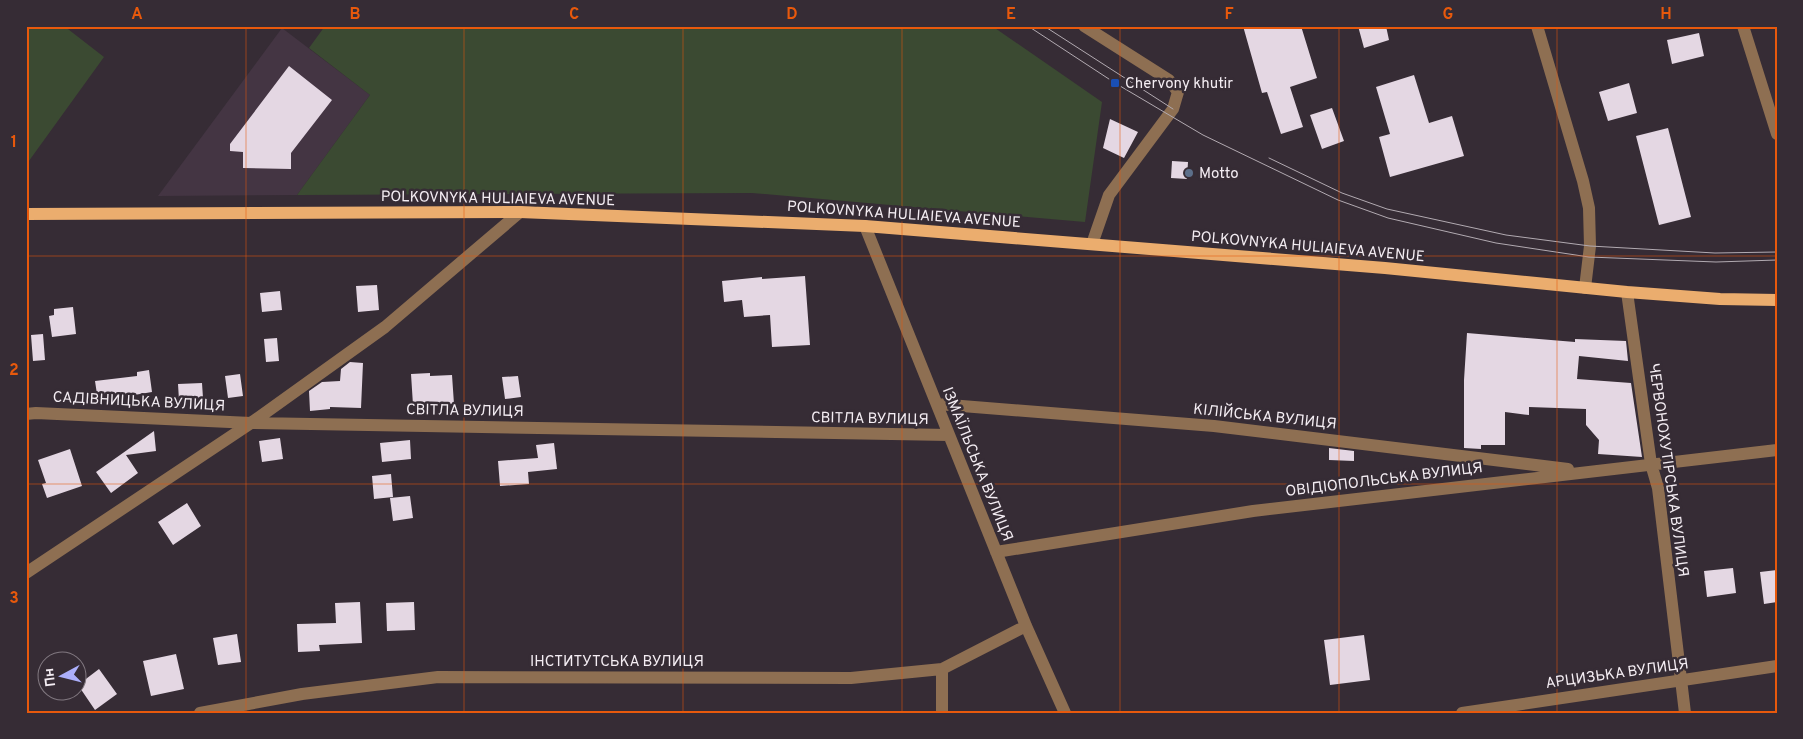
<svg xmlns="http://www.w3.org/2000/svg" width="1803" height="739" font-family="Overpass,sans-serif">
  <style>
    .built { fill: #443543 }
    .green { fill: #3b4a32 }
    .building { fill: #e4d7e3 }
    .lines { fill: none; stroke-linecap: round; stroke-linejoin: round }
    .minor { stroke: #8e6f52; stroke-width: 12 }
    .major { stroke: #ebad6e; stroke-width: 12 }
    .tram { stroke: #b2aab1; stroke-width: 1 }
    .grid { fill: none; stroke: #e8590c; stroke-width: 1; stroke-opacity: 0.55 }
    .transit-dot { fill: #1a4fb4; stroke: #362c35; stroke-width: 2 }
    .service-dot { fill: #5c6f8a; stroke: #362c35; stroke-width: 2 }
    .labels { text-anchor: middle; stroke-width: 5; stroke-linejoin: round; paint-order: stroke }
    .poi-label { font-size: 15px; fill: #f4edf3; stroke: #362c35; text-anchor: start }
    .street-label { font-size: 15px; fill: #f4edf3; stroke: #362c35 }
    .neatline { fill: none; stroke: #e8590c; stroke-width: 2 }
    .grid-label { font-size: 16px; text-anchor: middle; font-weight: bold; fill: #e8590c }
  </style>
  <rect width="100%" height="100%" fill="#362c35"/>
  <path class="built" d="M 282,28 L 370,95 L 297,195 L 158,196 Z"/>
  <path class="green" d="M 26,26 L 64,26 L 104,57 L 26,165 Z
    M 325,26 L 992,26 L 1102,102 L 1085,222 L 752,193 L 297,195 L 370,95 L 309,48 Z"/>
  <path class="building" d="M 1243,26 L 1301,26 L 1317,78 L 1290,87 L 1303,127 L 1281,134 L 1267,92 L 1262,93 Z
    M 1358,26 L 1386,26 L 1389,40 L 1364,48 Z
    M 1699,33 L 1704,56 L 1672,64 L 1667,40 Z
    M 289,66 L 332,100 L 291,153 L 291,169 L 243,168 L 243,152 L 230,151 L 230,144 Z
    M 1414,75 L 1429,123 L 1452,116 L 1464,156 L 1390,177 L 1379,137 L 1390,134 L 1376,87 Z
    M 1629,83 L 1637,113 L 1608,121 L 1599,92 Z
    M 1332,108 L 1344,141 L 1322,149 L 1310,115 Z
    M 1110,119 L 1138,132 L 1124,158 L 1103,148 Z
    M 1668,128 L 1691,217 L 1659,225 L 1636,136 Z
    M 1172,161 L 1188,162 L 1187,179 L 1171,178 Z
    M 805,276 L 810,345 L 772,347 L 770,315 L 744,317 L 742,300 L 724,302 L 722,281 L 762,277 L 762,279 Z
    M 377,285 L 379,310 L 358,312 L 356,286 Z
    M 280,291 L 282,310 L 262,312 L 260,293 Z
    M 73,307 L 76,334 L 52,337 L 49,316 L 54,315 L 54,309 Z
    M 1467,333 L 1575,342 L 1575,339 L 1626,341 L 1628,361 L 1579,356 L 1577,379 L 1631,383 L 1642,457 L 1598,454 L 1599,440 L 1586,425 L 1586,409 L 1529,407 L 1529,415 L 1505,412 L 1505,445 L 1481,445 L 1481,449 L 1464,448 L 1464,380 Z
    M 43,334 L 45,360 L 33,361 L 31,335 Z
    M 277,338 L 279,361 L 266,362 L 264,339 Z
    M 350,362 L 363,363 L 361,408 L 330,407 L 330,409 L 310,411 L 309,391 L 322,382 L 340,381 L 341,369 Z
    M 149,370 L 152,392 L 98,401 L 95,381 L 137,376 L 137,372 Z
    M 430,373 L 430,376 L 452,375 L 454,404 L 413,405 L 411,374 Z
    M 240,374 L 243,396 L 228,398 L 225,376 Z
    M 518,376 L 521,397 L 505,399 L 502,377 Z
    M 202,383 L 203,398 L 179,400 L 178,384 Z
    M 154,431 L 156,451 L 126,455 L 138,473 L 111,493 L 96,472 Z
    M 280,438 L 283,459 L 262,462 L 259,441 Z
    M 410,440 L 411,459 L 382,462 L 380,443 Z
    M 554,443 L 557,469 L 528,472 L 529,484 L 500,486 L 498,461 L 538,458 L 536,445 Z
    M 1329,448 L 1354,451 L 1354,461 L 1329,460 Z
    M 70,449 L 82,486 L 47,498 L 42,484 L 46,483 L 38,460 Z
    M 391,474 L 393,497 L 374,499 L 372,476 Z
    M 410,496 L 413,518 L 393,521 L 390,498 Z
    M 187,503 L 201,526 L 173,545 L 158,522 Z
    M 1733,568 L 1736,593 L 1707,597 L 1704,571 Z
    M 1777,570 L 1777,602 L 1764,604 L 1760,572 Z
    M 360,602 L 362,643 L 319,645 L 320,651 L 298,652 L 297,624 L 336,623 L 335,603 Z
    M 414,602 L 415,630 L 387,631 L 386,603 Z
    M 237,634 L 241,662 L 218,665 L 213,638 Z
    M 1364,635 L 1370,680 L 1330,685 L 1324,640 Z
    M 176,654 L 184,689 L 151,696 L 143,661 Z
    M 99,669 L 117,694 L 95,710 L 78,685 Z"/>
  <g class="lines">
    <path class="minor" d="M 1084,26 L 1169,80 L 1178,92 L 1173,109 L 1109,195 L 1092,244
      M 1537,26 L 1583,181 L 1589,208 L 1590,246 L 1585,288
      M 1743,26 L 1777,134
      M 865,226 L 1026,626 L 1065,713
      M 1627,292 L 1651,464 L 1658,488 L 1685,713
      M 937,404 L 1214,426 L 1568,469
      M 26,414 L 36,413 L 251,423 L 949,435
      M 996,552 L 1253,511 L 1777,450
      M 26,573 L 251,423 L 385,327 L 520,212
      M 942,669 L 942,713
      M 200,713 L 302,694 L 438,677 L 851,678 L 942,669 L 1026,626
      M 1462,713 L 1777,666"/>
    <path class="major" d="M 26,214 L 520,212 L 865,226 L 1385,268 L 1627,292 L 1720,299 L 1777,300"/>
    <path class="tram" d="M 1028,26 L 1115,83 L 1203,135 L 1338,200 L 1388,218 L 1496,243 L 1589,257 L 1716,262 L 1777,260
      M 1044,26 L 1173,109
      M 1269,158 L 1342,193 L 1387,209 L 1506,235 L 1590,246 L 1715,253 L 1777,252"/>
  </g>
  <path class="grid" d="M 246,26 L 246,713M 464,26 L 464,713M 683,26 L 683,713M 902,26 L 902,713M 1120,26 L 1120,713M 1339,26 L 1339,713M 1557,26 L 1557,713M 26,256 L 1777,256M 26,484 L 1777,484"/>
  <rect class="transit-dot" x="1110" y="78" width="10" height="10" rx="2.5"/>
  <circle class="service-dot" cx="1189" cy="173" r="5"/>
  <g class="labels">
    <g class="poi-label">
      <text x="1125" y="88">Chervony khutir</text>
      <text x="1199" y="178">Motto</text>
    </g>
    <g class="street-label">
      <text transform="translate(498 198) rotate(1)" y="5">POLKOVNYKA HULIAIEVA AVENUE</text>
      <text transform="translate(904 214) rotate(4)" y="5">POLKOVNYKA HULIAIEVA AVENUE</text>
      <text transform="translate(1308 246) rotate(5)" y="5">POLKOVNYKA HULIAIEVA AVENUE</text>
      <text transform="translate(139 401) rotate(3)" y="5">САДІВНИЦЬКА ВУЛИЦЯ</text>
      <text transform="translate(465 410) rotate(1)" y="5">СВІТЛА ВУЛИЦЯ</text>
      <text transform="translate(1265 416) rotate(6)" y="5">КІЛІЙСЬКА ВУЛИЦЯ</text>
      <text transform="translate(870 418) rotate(1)" y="5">СВІТЛА ВУЛИЦЯ</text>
      <text transform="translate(978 464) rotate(68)" y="5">ІЗМАЇЛЬСЬКА ВУЛИЦЯ</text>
      <text transform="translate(1669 470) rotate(82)" y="5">ЧЕРВОНОХУТІРСЬКА ВУЛИЦЯ</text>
      <text transform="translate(1384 479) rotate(-7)" y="5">ОВІДІОПОЛЬСЬКА ВУЛИЦЯ</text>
      <text x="617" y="666">ІНСТИТУТСЬКА ВУЛИЦЯ</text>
      <text transform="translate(1617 673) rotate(-8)" y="5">АРЦИЗЬКА ВУЛИЦЯ</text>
    </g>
  </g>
  <rect width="1803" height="739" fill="none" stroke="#362c35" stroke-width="55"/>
  <g transform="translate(62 676) rotate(263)"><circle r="24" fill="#362c35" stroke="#827981"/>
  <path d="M0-4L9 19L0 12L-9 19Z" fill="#acaffb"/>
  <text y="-8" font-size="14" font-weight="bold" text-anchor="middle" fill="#f4edf3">Пн</text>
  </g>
  <rect x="28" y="28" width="1748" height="684" class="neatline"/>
  <g class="grid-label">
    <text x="137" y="19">A</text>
    <text x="355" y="19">B</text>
    <text x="574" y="19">C</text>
    <text x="792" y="19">D</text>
    <text x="1011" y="19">E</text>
    <text x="1229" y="19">F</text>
    <text x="1448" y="19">G</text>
    <text x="1666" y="19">H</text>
    <text x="14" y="147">1</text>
    <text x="14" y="375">2</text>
    <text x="14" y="603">3</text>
  </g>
</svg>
